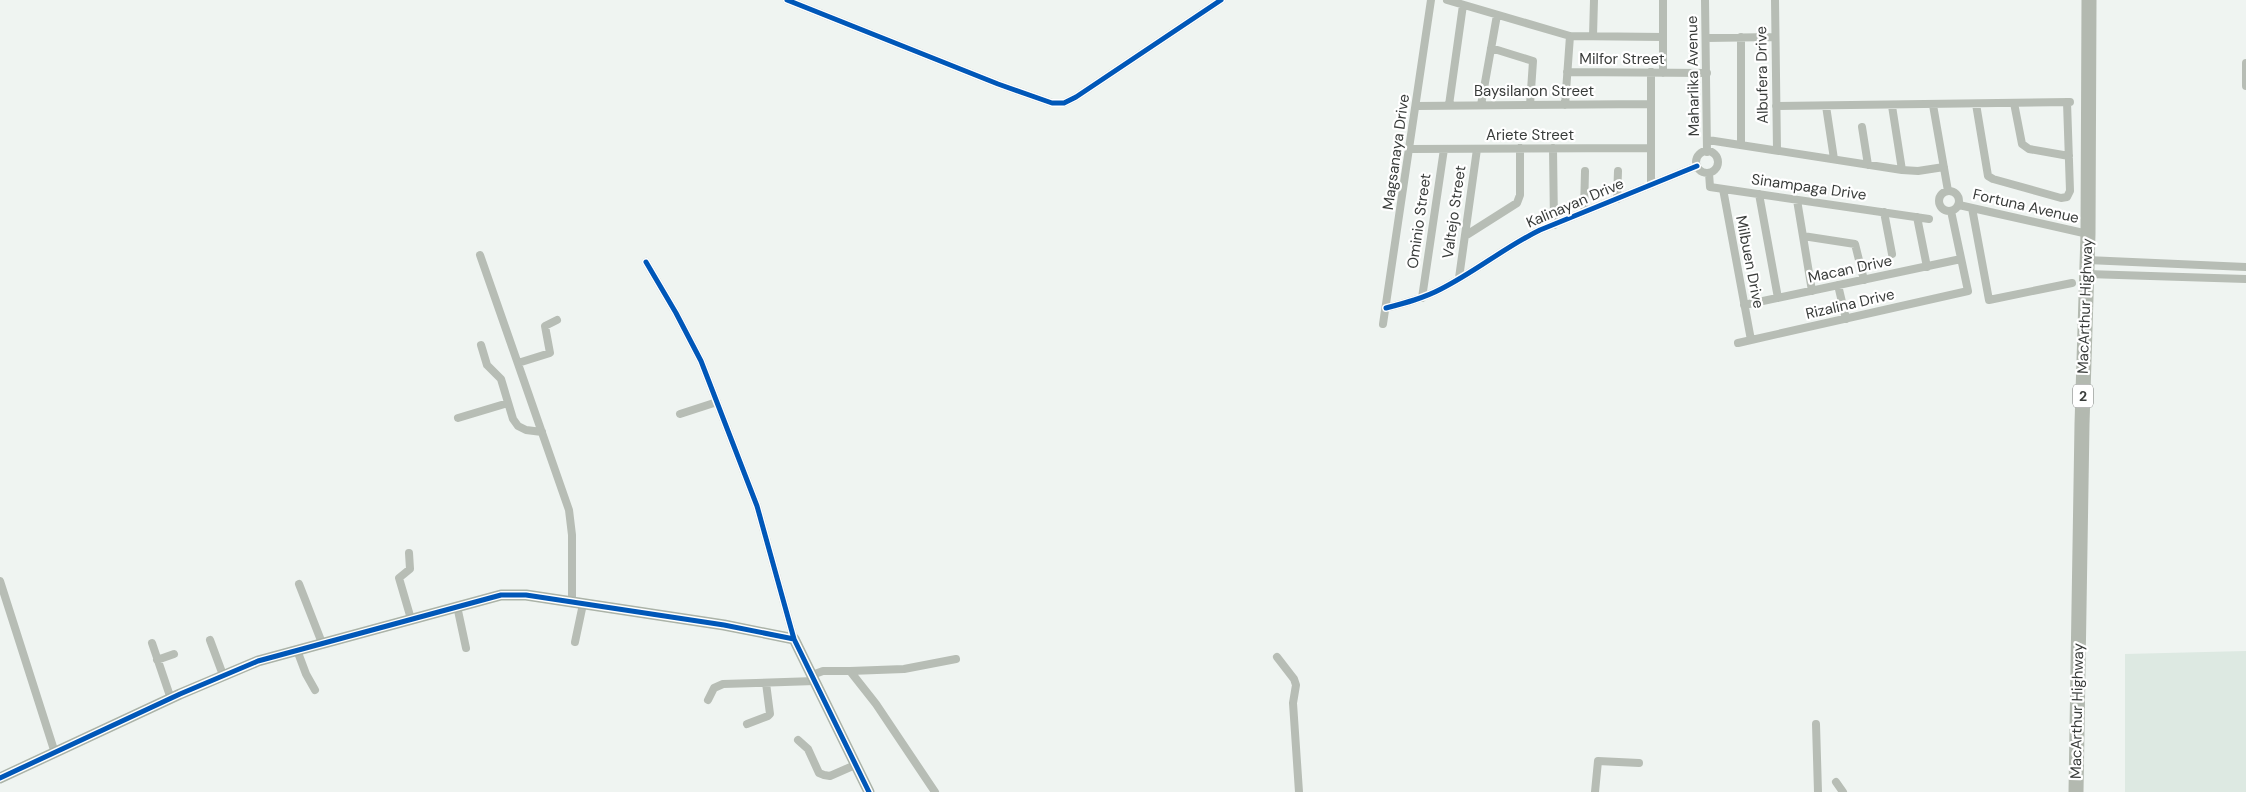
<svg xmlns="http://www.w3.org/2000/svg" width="2246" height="792" font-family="'DM Sans',sans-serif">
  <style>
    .built { fill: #dde9e2 }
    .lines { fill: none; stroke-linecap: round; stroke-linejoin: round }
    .street { stroke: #b7bdb5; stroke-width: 8 }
    .secondary { stroke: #abb3a8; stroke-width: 11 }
    .highway { stroke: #b3b9b0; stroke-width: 15 }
    .cycleway-casing { stroke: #fff; stroke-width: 8 }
    .cycleway { stroke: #0057b8; stroke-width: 5 }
    .labels { text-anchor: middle; stroke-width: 4.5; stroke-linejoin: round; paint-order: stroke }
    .shield { fill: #fff; stroke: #747675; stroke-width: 1 }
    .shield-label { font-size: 14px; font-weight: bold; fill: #393c3a }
    .street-label { font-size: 15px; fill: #393c3a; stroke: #fff }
  </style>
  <rect width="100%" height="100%" fill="#eff4f1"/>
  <path class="built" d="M 2246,651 L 2246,792 L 2125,792 L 2125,654 Z"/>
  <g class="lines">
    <path class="street" d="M 787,0 L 998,84 L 1052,103 L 1064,103 L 1076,97 L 1221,0
      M 1447,0 L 1570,36 L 1663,37
      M 1663,0 L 1663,73
      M 1705,0 L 1707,152
      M 1775,0 L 1777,150
      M 1593,36 L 1594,0
      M 1706,38 L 1775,37
      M 1491,48 L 1533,61 L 1530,105
      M 2246,63 L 2246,86
      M 1567,72 L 1707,73
      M 2014,103 L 2022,144 L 2029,149 L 2069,156
      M 1976,104 L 1988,176 L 1993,179 L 2061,198 L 2067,197 L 2070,191 L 2067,102
      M 1449,105 L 1463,5
      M 1481,105 L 1497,15
      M 1565,105 L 1570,36
      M 1933,105 L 1948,191
      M 1416,106 L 1651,104
      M 1776,106 L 2070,102
      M 1826,106 L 1834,159
      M 1892,106 L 1902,170
      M 1862,127 L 1868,165
      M 1708,140 L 1902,170 L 1918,171 L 1944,167
      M 1741,145 L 1741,37
      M 1553,148 L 1554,225
      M 1410,149 L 1651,148
      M1696 162a11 11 0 1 1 22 0a11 11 0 1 1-22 0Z
      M 1709,173 L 1710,187 L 1929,219
      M 1651,185 L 1651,72
      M 1723,189 L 1751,340
      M1939 201a10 10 0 1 1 20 0a10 10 0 1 1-20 0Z
      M 1759,194 L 1778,298
      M 1617,199 L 1618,171
      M 1797,200 L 1812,291
      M 1959,205 L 2088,234
      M 1972,208 L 1989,300 L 2072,283
      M 1584,212 L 1585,171
      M 1884,212 L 1892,254
      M 1917,217 L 1927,267
      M 1465,236 L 1517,203 L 1520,195 L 1520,148
      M 1803,236 L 1855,244 L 1864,280
      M 480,255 L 569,510 L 572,535 L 572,602
      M 2087,260 L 2246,267
      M 646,262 L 676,313 L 701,361 L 757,506 L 794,639
      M 2087,274 L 2246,279
      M 1459,278 L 1477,149
      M 1838,285 L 1846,319
      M 1422,298 L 1444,149
      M 1744,305 L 1961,259
      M 1386,308 C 1405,303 1424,298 1441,289 C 1475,272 1505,247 1540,230 L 1697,166
      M 1383,324 L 1431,0
      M 1738,343 L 1968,291 L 1951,211
      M 481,345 L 487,365 L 501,379 L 513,419 L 518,426 L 526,430 L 542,432
      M 518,363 L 550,353 L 545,326 L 557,320
      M 680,414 L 717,402
      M 458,418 L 508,403
      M 409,553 L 410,569 L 399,578 L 411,619
      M 0,581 L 55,753
      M 299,584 L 322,643
      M 457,606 L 466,648
      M 210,640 L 223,675
      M 575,642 L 583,604
      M 152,643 L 171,699
      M 297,650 L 306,674 L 315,690
      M 1277,657 L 1294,679 L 1296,685 L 1293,703 L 1299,792
      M 157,660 L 174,654
      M 850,671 L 904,669 L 956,659
      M 812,675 L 823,671 L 850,671 L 876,704 L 935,792
      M 708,700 L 714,688 L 723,684 L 815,681
      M 747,724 L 768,716 L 770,714 L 766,683
      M 1816,724 L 1818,792
      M 798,740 L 808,749 L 819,773 L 824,775 L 830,776 L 855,765
      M 1836,782 L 1843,792
      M 1595,792 L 1598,761 L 1639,763"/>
    <path class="secondary" d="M 0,778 L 180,694 L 258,661 L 501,595 L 526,595 L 724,625 L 794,639 L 869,792"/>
    <path class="highway" d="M 2076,792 L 2082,424 L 2088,234 L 2089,0"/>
    <defs>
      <path id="cycleway" d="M 787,0 L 998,84 L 1052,103 L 1064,103 L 1076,97 L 1221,0
        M 646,262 L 676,313 L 701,361 L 757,506 L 794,639
        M 1386,308 C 1405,303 1424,298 1441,289 C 1475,272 1505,247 1540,230 L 1697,166
        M 0,778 L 180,694 L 258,661 L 501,595 L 526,595 L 724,625 L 794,639 L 869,792"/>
    </defs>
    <use href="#cycleway" class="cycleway-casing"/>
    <use href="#cycleway" class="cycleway"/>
  </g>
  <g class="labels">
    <rect class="shield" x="2073" y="384.5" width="20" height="23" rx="4"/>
    <g class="shield-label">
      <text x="2083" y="401">2</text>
    </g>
    <g class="street-label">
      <text x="1622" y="64">Milfor Street</text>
      <text transform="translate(1762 75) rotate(-91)" y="5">Albufera Drive</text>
      <text transform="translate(1693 76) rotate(-91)" y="5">Maharlika Avenue</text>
      <text x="1534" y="96">Baysilanon Street</text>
      <text x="1530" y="140">Ariete Street</text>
      <text transform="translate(1396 152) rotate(-82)" y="5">Magsanaya Drive</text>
      <text transform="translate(1809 187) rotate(8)" y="5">Sinampaga Drive</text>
      <text transform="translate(1575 203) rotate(-23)" y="5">Kalinayan Drive</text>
      <text transform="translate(2026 206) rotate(13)" y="5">Fortuna Avenue</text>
      <text transform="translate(1454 212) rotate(-82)" y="5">Valtejo Street</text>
      <text transform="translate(1419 221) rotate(-82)" y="5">Ominio Street</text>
      <text transform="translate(1750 262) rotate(79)" y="5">Milbuen Drive</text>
      <text transform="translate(1850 269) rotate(-12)" y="5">Macan Drive</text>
      <text transform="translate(1850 304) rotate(-13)" y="5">Rizalina Drive</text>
      <text transform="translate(2085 306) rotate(-88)" y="5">MacArthur Highway</text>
      <text transform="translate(2077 711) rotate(-89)" y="5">MacArthur Highway</text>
    </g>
  </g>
</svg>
